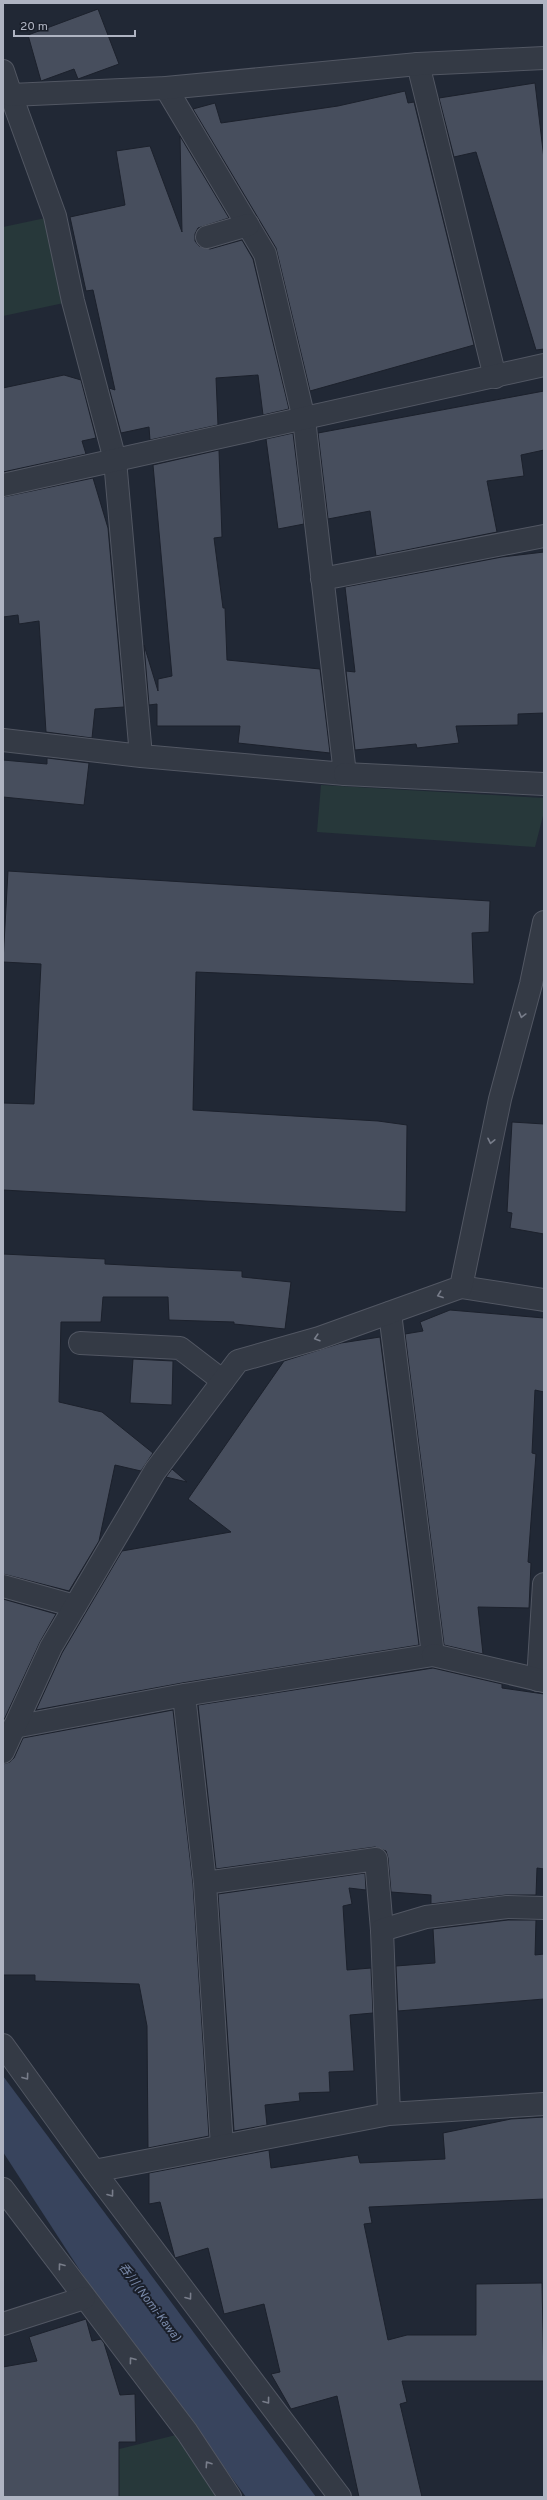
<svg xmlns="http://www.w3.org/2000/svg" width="547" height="2500" font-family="Overpass,'Noto Sans JP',sans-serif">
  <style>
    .green { fill: #27383a }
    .water { fill: #38445d }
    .building { fill: #474e5d; stroke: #1c212c }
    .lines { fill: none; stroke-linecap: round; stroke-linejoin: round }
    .service-casing { stroke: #525763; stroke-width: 24 }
    .minor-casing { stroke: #525763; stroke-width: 24 }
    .service { stroke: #343a45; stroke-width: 22 }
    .minor { stroke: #343a45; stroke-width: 22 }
    .oneway { stroke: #787d8a }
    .labels { text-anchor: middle; stroke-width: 4; stroke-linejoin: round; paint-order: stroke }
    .water-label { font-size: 12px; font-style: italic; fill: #7989a9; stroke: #1a1f2a }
  </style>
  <rect width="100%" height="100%" fill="#212835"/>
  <path class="green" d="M 55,216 L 73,301 L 3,316 L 3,227 Z
    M 321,785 L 544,798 L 544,812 L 535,847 L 317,832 Z
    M 180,2434 L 220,2497 L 79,2497 L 79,2459 Z"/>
  <path class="water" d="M 3,2076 L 316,2497 L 246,2497 L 94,2292 L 3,2152 Z"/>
  <path class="building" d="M 98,9 L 119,64 L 78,79 L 74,69 L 41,81 L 28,35 Z
    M 535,83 L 544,159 L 544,349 L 536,350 L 476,152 L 454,157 L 439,98 Z
    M 405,91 L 408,103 L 414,102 L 474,345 L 310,391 L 276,248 L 193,109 L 215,103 L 221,123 L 338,106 Z
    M 180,136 L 229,218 L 198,228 L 195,234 L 195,241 L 199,246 L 210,249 L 242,240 L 253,259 L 289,409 L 263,415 L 258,375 L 216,378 L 218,425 L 150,440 L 149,427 L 121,433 L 109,388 L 115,390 L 93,290 L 86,291 L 70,217 L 125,205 L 116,151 L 150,146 L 182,232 Z
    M 64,375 L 81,380 L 96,438 L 82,441 L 86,454 L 3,472 L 3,388 Z
    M 544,391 L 544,450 L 521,455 L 524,476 L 487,481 L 497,532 L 376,556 L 370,511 L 328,519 L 318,433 Z
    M 293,433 L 304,524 L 278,529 L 266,439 Z
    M 219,450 L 222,537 L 214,538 L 223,608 L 225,608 L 227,660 L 320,669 L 330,753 L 238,743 L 240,726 L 157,726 L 157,704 L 149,705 L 144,645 L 158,691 L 158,679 L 172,676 L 153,465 Z
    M 93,478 L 108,528 L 124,707 L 95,709 L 92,738 L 46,732 L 39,621 L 19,624 L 18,615 L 3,617 L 3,497 Z
    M 544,552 L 544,713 L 518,714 L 518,725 L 456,726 L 459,743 L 417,748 L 416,744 L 355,750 L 346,671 L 355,672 L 345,587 L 502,557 Z
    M 47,758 L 89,763 L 84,805 L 3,797 L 3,760 L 47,764 Z
    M 8,871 L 490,901 L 489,932 L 472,933 L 474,984 L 196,972 L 193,1110 L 378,1121 L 407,1125 L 406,1212 L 3,1190 L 3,1103 L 34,1104 L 41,964 L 3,962 Z
    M 512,1122 L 544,1124 L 544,1234 L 510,1228 L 512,1213 L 507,1212 Z
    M 3,1254 L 105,1259 L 105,1264 L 242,1271 L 242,1277 L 291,1282 L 285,1329 L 234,1324 L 234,1322 L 169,1320 L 168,1297 L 103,1297 L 101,1322 L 61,1322 L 59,1402 L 102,1412 L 153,1453 L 141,1471 L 115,1465 L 99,1541 L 69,1591 L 3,1574 Z
    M 450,1310 L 544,1318 L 544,1392 L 535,1390 L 532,1453 L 536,1454 L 528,1562 L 531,1563 L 529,1608 L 478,1607 L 483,1654 L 444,1645 L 405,1334 L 423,1331 L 420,1322 Z
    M 380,1337 L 419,1645 L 182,1683 L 36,1710 L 62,1653 L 122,1551 L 231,1532 L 188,1499 L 284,1361 L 341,1343 Z
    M 133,1359 L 173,1361 L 172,1405 L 130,1403 Z
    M 172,1469 L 187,1482 L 166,1477 Z
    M 3,1599 L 56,1614 L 40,1642 L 3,1722 Z
    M 433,1668 L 502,1684 L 502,1688 L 544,1694 L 544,1869 L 537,1868 L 536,1895 L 506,1895 L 431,1904 L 431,1895 L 391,1892 L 388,1858 L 386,1851 L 375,1847 L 216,1869 L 198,1705 Z
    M 173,1710 L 193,1884 L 209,2136 L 148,2148 L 147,2026 L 139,1984 L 35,1981 L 35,1975 L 3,1975 L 3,1764 L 10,1762 L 14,1758 L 23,1738 Z
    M 365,1873 L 366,1890 L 349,1888 L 352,1904 L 343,1906 L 347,1970 L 371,1968 L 373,2013 L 350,2015 L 354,2071 L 329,2072 L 330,2092 L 299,2093 L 300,2101 L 265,2105 L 267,2125 L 234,2131 L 218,1894 Z
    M 508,1920 L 536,1920 L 535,1955 L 544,1954 L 544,1999 L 398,2011 L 396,1966 L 435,1963 L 433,1929 Z
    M 544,2117 L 544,2199 L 369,2207 L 372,2223 L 364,2224 L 388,2340 L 407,2335 L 476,2335 L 476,2284 L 542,2283 L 544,2381 L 402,2381 L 407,2402 L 400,2404 L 422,2497 L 359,2497 L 337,2396 L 291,2409 L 271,2374 L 280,2372 L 264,2304 L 224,2314 L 208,2248 L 175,2258 L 160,2202 L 149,2204 L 149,2173 L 269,2150 L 271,2168 L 358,2155 L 360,2163 L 445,2159 L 443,2133 L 511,2119 Z
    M 86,2319 L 92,2341 L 101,2339 L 104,2343 L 120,2395 L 135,2394 L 136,2442 L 119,2442 L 119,2497 L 3,2497 L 3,2367 L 37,2361 L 29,2337 Z"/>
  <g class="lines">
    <defs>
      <path id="service" d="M 418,64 L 495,377
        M 11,95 L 55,216 L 73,301 L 115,460 L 141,756
        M 322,579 L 544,536
        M 3,740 L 141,756 L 345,774 L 304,419 L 265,254 L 166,88
        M 461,1287 L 544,1300
        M 80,1343 L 180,1348 L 223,1381
        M 3,1586 L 75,1606
        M 538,1680 L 544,1584
        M 184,1695 L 205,1883 L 222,2146
        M 14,1727 L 184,1695 L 433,1655 L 390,1313
        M 205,1883 L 376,1859 L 382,1930
        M 3,2189 L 187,2432 L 230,2497"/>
      <path id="minor" d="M 3,71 L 11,95 L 166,88 L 418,64 L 544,58
        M 207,237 L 248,225
        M 3,485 L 544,365
        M 345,774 L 544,784
        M 433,1655 L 544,1681
        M 3,1752 L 51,1647 L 155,1471 L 238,1361 L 319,1338 L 461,1287 L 500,1099 L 531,984 L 544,922
        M 3,2045 L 94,2171 L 340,2497
        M 389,2114 L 382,1930 L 426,1917 L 507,1907 L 544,1908
        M 94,2171 L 389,2114 L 544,2104
        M 3,2324 L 84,2298"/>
    </defs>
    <use href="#service" class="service-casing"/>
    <use href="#minor" class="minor-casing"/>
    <use href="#service" class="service"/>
    <use href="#minor" class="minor"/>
  </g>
  <defs><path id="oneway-chevron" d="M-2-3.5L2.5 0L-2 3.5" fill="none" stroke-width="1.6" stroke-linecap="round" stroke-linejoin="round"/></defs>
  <g class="oneway">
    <use href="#oneway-chevron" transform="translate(522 1015) rotate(105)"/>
    <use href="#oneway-chevron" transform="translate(491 1141) rotate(102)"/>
    <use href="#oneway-chevron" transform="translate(440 1295) rotate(160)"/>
    <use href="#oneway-chevron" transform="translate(317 1338) rotate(163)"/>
    <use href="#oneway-chevron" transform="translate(26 2077) rotate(54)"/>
    <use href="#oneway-chevron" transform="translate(111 2194) rotate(53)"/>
    <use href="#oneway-chevron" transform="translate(61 2266) rotate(-127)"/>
    <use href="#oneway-chevron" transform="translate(189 2297) rotate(53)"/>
    <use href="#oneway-chevron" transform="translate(132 2360) rotate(-127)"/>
    <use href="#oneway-chevron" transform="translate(267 2401) rotate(53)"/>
    <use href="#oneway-chevron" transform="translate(208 2464) rotate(-124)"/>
  </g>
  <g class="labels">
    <g class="water-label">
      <text transform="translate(150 2302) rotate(53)" y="4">呑川 (Nomi-Kawa)</text>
    </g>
  </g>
  <rect width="547" height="2500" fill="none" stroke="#afb4c2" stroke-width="8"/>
  <path d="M14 30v6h121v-6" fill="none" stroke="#afb4c2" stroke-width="2"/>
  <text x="20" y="30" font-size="12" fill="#afb4c2" stroke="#1a1f2a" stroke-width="3" paint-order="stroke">20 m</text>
</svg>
